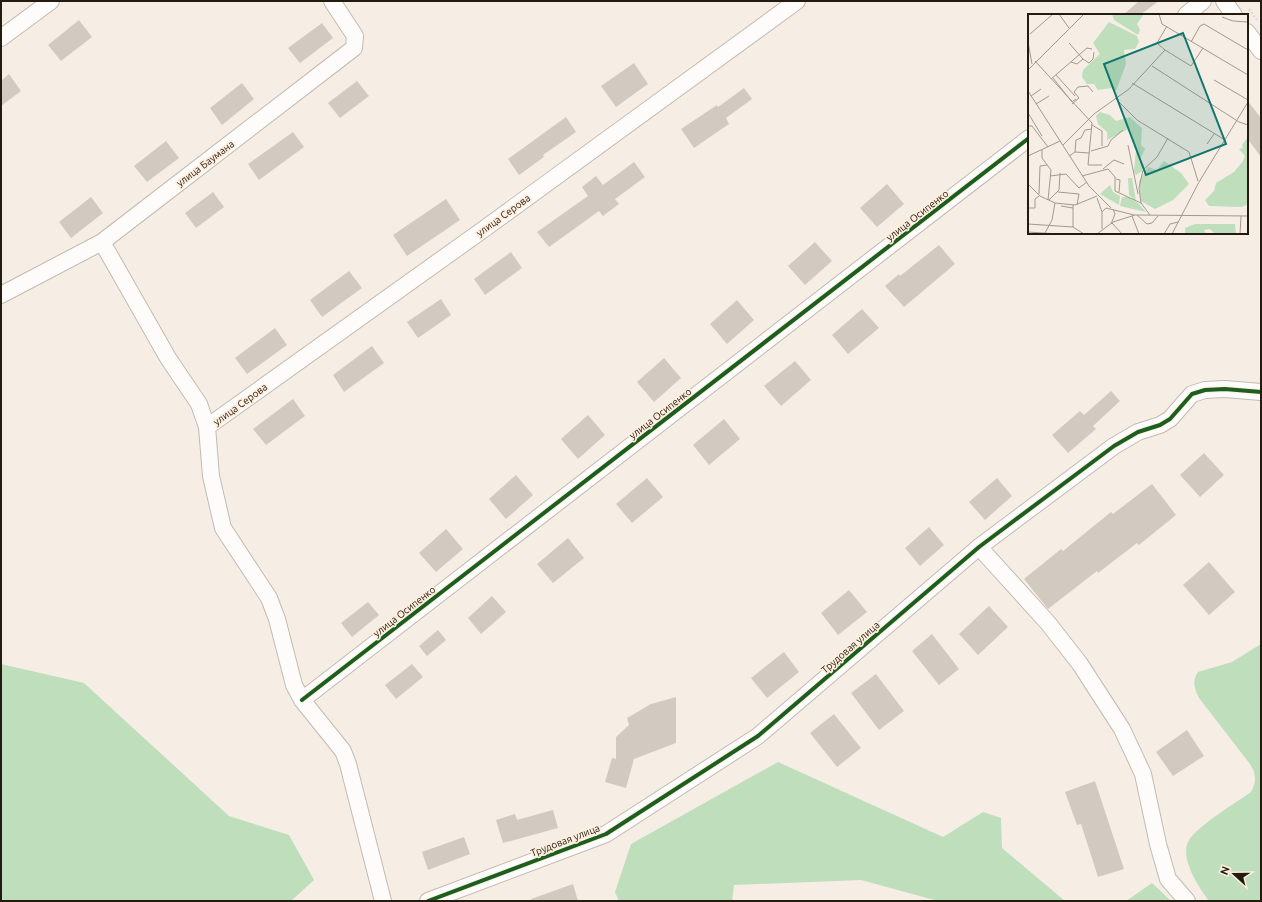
<svg xmlns="http://www.w3.org/2000/svg" width="1262" height="902" font-family="Ubuntu,sans-serif">
  <style>
    .green { fill: #bedebc }
    .building { fill: #d2cac1 }
    .lines { fill: none; stroke-linecap: round; stroke-linejoin: round }
    .minor-casing { stroke: #c2bab1; stroke-width: 18 }
    .path { stroke: #dddad7; stroke-width: 2.5; stroke-dasharray: 2 2; stroke-linecap: butt }
    .minor { stroke: #fefcfb; stroke-width: 16 }
    .cycleway-casing { stroke: #feeedd; stroke-width: 6 }
    .cycleway { stroke: #1b5e20; stroke-width: 4 }
    .labels { text-anchor: middle; stroke-width: 3.5; stroke-linejoin: round; paint-order: stroke }
    .street-label { font-size: 10px; fill: #231a10; stroke: #feeedd }
    .inset-road { fill: none; stroke: #a29990; stroke-width: 1 }
    .view { fill: #0f766e; fill-opacity: 0.15; stroke: #0f766e; stroke-width: 2 }
    .inset-edge { fill: none; stroke: #231a10; stroke-width: 2 }
  </style>
  <rect width="100%" height="100%" fill="#f6eee5"/>
  <path class="green" d="M 1261,644 L 1261,901 L 1209,901 C 1199,888 1180,859 1188,842 C 1194,828 1237,802 1251,792 C 1257,781 1256,774 1250,764 L 1199,698 C 1194,688 1192,681 1198,672 L 1232,662 Z
    M 1,664 L 84,683 L 229,816 L 289,835 L 314,880 L 291,901 L 1,901 Z
    M 778,762 L 943,837 L 983,812 L 1001,818 L 1002,848 L 1065,901 L 938,901 L 861,880 L 734,885 L 732,901 L 619,901 L 615,892 L 631,844 Z
    M 1152,883 L 1171,901 L 1126,901 Z"/>
  <path class="building" d="M 1139,1 L 1159,1 L 1140,15 L 1123,15 Z
    M 79,20 L 92,37 L 61,61 L 48,45 Z
    M 322,23 L 333,38 L 300,63 L 288,48 Z
    M 634,63 L 648,84 L 616,107 L 601,86 Z
    M 9,74 L 21,91 L 1,106 L 1,81 Z
    M 357,81 L 369,96 L 340,118 L 328,103 Z
    M 242,83 L 254,99 L 222,125 L 210,108 Z
    M 744,88 L 752,99 L 726,118 L 729,124 L 694,148 L 681,129 L 717,105 L 718,107 Z
    M 1247,100 L 1261,118 L 1261,157 L 1247,138 Z
    M 566,117 L 576,132 L 543,155 L 544,157 L 519,175 L 508,159 Z
    M 293,132 L 304,147 L 259,180 L 248,164 Z
    M 166,141 L 179,158 L 147,182 L 134,166 Z
    M 634,162 L 645,177 L 615,199 L 619,204 L 603,216 L 599,211 L 549,247 L 537,232 L 588,196 L 582,187 L 596,176 L 603,185 Z
    M 887,184 L 904,204 L 877,227 L 860,208 Z
    M 213,192 L 224,207 L 196,228 L 185,213 Z
    M 91,197 L 103,213 L 71,238 L 59,222 Z
    M 446,199 L 460,220 L 407,256 L 393,235 Z
    M 815,242 L 832,261 L 805,285 L 788,266 Z
    M 939,245 L 955,264 L 904,307 L 885,286 L 899,274 L 900,276 Z
    M 511,252 L 522,268 L 485,295 L 474,279 Z
    M 349,271 L 362,288 L 322,317 L 310,300 Z
    M 441,299 L 451,315 L 418,338 L 407,322 Z
    M 737,300 L 754,320 L 727,344 L 710,324 Z
    M 862,309 L 879,328 L 848,354 L 832,335 Z
    M 275,328 L 287,345 L 247,374 L 235,358 Z
    M 372,346 L 384,363 L 344,392 L 333,375 Z
    M 664,358 L 681,378 L 654,402 L 637,382 Z
    M 795,361 L 811,380 L 781,406 L 764,386 Z
    M 1111,391 L 1120,401 L 1093,426 L 1096,429 L 1068,453 L 1052,435 L 1080,411 L 1084,415 Z
    M 293,399 L 305,416 L 266,445 L 253,429 Z
    M 588,415 L 605,435 L 578,459 L 561,439 Z
    M 724,419 L 740,439 L 709,465 L 693,445 Z
    M 1204,453 L 1224,475 L 1200,497 L 1180,475 Z
    M 516,475 L 533,495 L 506,519 L 489,499 Z
    M 647,478 L 663,497 L 632,523 L 616,504 Z
    M 997,478 L 1012,496 L 985,520 L 969,502 Z
    M 1152,484 L 1176,515 L 1139,545 L 1137,543 L 1098,573 L 1097,571 L 1048,609 L 1024,579 L 1061,549 L 1063,551 L 1111,512 L 1113,514 Z
    M 929,527 L 944,545 L 920,566 L 905,548 Z
    M 446,529 L 463,549 L 436,572 L 419,553 Z
    M 568,538 L 584,558 L 553,583 L 537,564 Z
    M 1209,562 L 1235,592 L 1209,615 L 1183,585 Z
    M 849,590 L 867,612 L 838,635 L 821,613 Z
    M 492,596 L 506,612 L 481,634 L 468,618 Z
    M 368,602 L 379,615 L 352,637 L 341,623 Z
    M 989,606 L 1008,627 L 978,655 L 959,634 Z
    M 438,630 L 446,640 L 427,656 L 419,646 Z
    M 932,634 L 959,669 L 939,685 L 912,651 Z
    M 784,652 L 799,672 L 767,698 L 751,678 Z
    M 412,664 L 423,677 L 396,699 L 385,685 Z
    M 876,674 L 904,711 L 879,730 L 851,693 Z
    M 676,697 L 676,743 L 634,759 L 626,788 L 605,782 L 612,758 L 616,759 L 616,737 L 629,725 L 627,718 L 651,704 Z
    M 834,714 L 861,748 L 837,767 L 810,733 Z
    M 1187,730 L 1204,756 L 1173,776 L 1156,752 Z
    M 1095,781 L 1124,869 L 1098,877 L 1081,824 L 1077,825 L 1065,792 Z
    M 553,810 L 558,828 L 503,843 L 496,820 L 515,814 L 517,820 Z
    M 464,837 L 470,854 L 428,870 L 422,852 Z
    M 573,884 L 578,901 L 532,901 L 531,899 Z"/>
  <g class="lines">
    <defs>
      <path id="minor" d="M 1224,1 L 1234,15
        M 1186,15 L 1203,1
        M 1247,32 L 1261,51
        M 1,38 L 51,1
        M 102,242 L 168,358 L 199,404 L 207,427 L 211,476 L 223,528 L 269,598 L 277,619 L 294,685 L 302,700 L 343,751 L 348,764 L 383,901
        M 1,295 L 102,242 L 354,48 L 355,36 L 332,1
        M 207,427 L 484,229 L 797,1
        M 979,547 L 1048,623 L 1080,664 L 1122,729 L 1143,774 L 1158,844 L 1168,879 L 1187,901
        M 302,700 L 1029,138
        M 428,901 L 606,834 L 758,736 L 979,547 L 1114,446 L 1138,432 L 1160,425 L 1170,419 L 1192,394 L 1205,390 L 1225,389 L 1261,392"/>
    </defs>
    <use href="#minor" class="minor-casing"/>
    <path class="path" d="M 1249,9 L 1257,20"/>
    <use href="#minor" class="minor"/>
    <defs>
      <path id="cycleway" d="M 302,700 L 1029,138
        M 428,901 L 606,834 L 758,736 L 979,547 L 1114,446 L 1138,432 L 1160,425 L 1170,419 L 1192,394 L 1205,390 L 1225,389 L 1261,392"/>
    </defs>
    <use href="#cycleway" class="cycleway-casing"/>
    <use href="#cycleway" class="cycleway"/>
  </g>
  <g class="labels">
    <g class="street-label">
      <text transform="translate(205 163) rotate(-37)" y="4">улица Баумана</text>
      <text transform="translate(503 215) rotate(-36)" y="4">улица Серова</text>
      <text transform="translate(917 215) rotate(-38)" y="4">улица Осипенко</text>
      <text transform="translate(240 404) rotate(-36)" y="4">улица Серова</text>
      <text transform="translate(660 413) rotate(-38)" y="4">улица Осипенко</text>
      <text transform="translate(404 611) rotate(-38)" y="4">улица Осипенко</text>
      <text transform="translate(850 647) rotate(-41)" y="4">Трудовая улица</text>
      <text transform="translate(565 840) rotate(-21)" y="4">Трудовая улица</text>
    </g>
  </g>
  <g transform="translate(1028 14)">
    <rect width="220" height="220" fill="#f6eee5"/>
    <path d="M 84,0 L 116,0 L 109,10 L 112,16 L 110,21 L 86,6 ZM 81,8 L 109,22 L 111,28 L 107,35 L 96,36 L 98,50 L 88,77 L 84,74 L 70,76 L 66,70 L 59,70 L 54,63 L 55,56 L 72,40 L 65,29 ZM 72,98 L 82,101 L 88,107 L 102,103 L 114,114 L 113,131 L 117,135 L 111,147 L 116,151 L 113,158 L 108,161 L 106,158 L 108,136 L 102,114 L 79,126 L 79,118 L 70,110 L 68,102 ZM 220,123 L 220,190 L 214,193 L 181,192 L 177,186 L 186,177 L 188,169 L 206,158 L 215,147 L 217,142 L 211,135 L 215,134 L 214,131 ZM 136,147 L 153,159 L 161,170 L 145,186 L 127,195 L 113,187 L 111,167 L 120,153 L 129,156 ZM 100,164 L 104,164 L 108,187 L 101,181 ZM 82,171 L 85,178 L 92,182 L 91,191 L 72,180 ZM 94,183 L 100,183 L 110,189 L 118,198 L 92,192 ZM 167,210 L 207,210 L 208,220 L 187,220 L 182,215 L 176,216 L 178,220 L 157,220 L 157,214 Z" fill="#bedebc"/>
    <path class="inset-road" d="M 31,0 L 41,14M 131,0 L 134,10 L 220,61M 194,3 L 205,7 L 220,8M 139,12 L 129,29 L 137,36 L 163,52 L 175,34M 2,20 L 25,0M 0,28 L 4,50M 163,28 L 172,12 L 176,10 L 220,36M 41,29 L 55,45M 7,47 L 64,109 L 60,151 L 74,151M 43,48 L 49,50 L 55,45 L 61,49 L 65,45 L 66,38M 124,52 L 211,108 L 220,111M 0,56 L 56,0M 28,61 L 47,82M 25,64 L 44,88 L 48,85M 23,65 L 59,34 L 64,35M 186,66 L 220,86M 104,69 L 197,126M 0,77 L 61,172 L 83,194M 3,82 L 13,75M 87,84 L 109,106 L 161,138 L 170,167M 8,90 L 21,82M 44,90 L 51,84 L 46,78 L 50,73 L 60,72 L 65,78M 0,99 L 14,122M 64,111 L 74,117 L 74,132M 0,112 L 4,112 L 20,133M 179,130 L 186,120M 35,131 L 66,100 L 101,75 L 137,36M 100,131 L 110,180M 14,136 L 14,144 L 23,156 L 20,186M 63,137 L 80,132 L 83,126 L 95,116M 47,138 L 48,126 L 53,124 L 57,116 L 64,115M 0,142 L 32,127M 41,142 L 47,138 L 61,139M 75,155 L 86,146 L 96,150M 22,162 L 38,160 L 51,174 L 59,168M 54,162 L 80,155 L 87,163 L 87,177 L 113,189 L 122,201M 88,165 L 92,166 L 91,178M 0,170 L 12,182 L 27,189 L 47,191 L 69,182M 30,178 L 51,180 L 49,191M 11,180 L 12,152 L 19,151M 69,184 L 74,198M 21,186 L 31,176 L 32,159M 113,189 L 111,174 L 115,156 L 129,143 L 140,124M 45,191 L 45,213 L 56,220M 33,192 L 45,194M 0,194 L 7,194 L 7,185 L 11,182M 109,201 L 119,210 L 124,209 L 130,202M 104,202 L 111,220M 84,209 L 94,220M 0,210 L 45,213M 83,210 L 87,200 L 85,195M 74,215 L 74,198 L 78,194 L 106,201M 0,218 L 30,220M 17,219 L 24,206 L 27,189M 69,220 L 85,208 L 107,201 L 220,202M 136,220 L 142,210 L 150,208M 144,220 L 171,168 L 220,88M 212,220 L 213,202"/>
    <path class="view" d="M 155,19 L 198,130 L 118,161 L 76,50 Z"/>
    <rect width="220" height="220" class="inset-edge"/>
  </g>
  <rect width="1262" height="902" fill="none" stroke="#231a10" stroke-width="4"/>
  <g transform="translate(1234 874) rotate(291)" stroke="#feeedd" stroke-width="3" paint-order="stroke">
  <path d="M0-3L7 15L0 10L-7 15Z" fill="#231a10"/>
  <text y="-6" font-size="11" font-weight="bold" text-anchor="middle" fill="#231a10">N</text>
  </g>
</svg>
